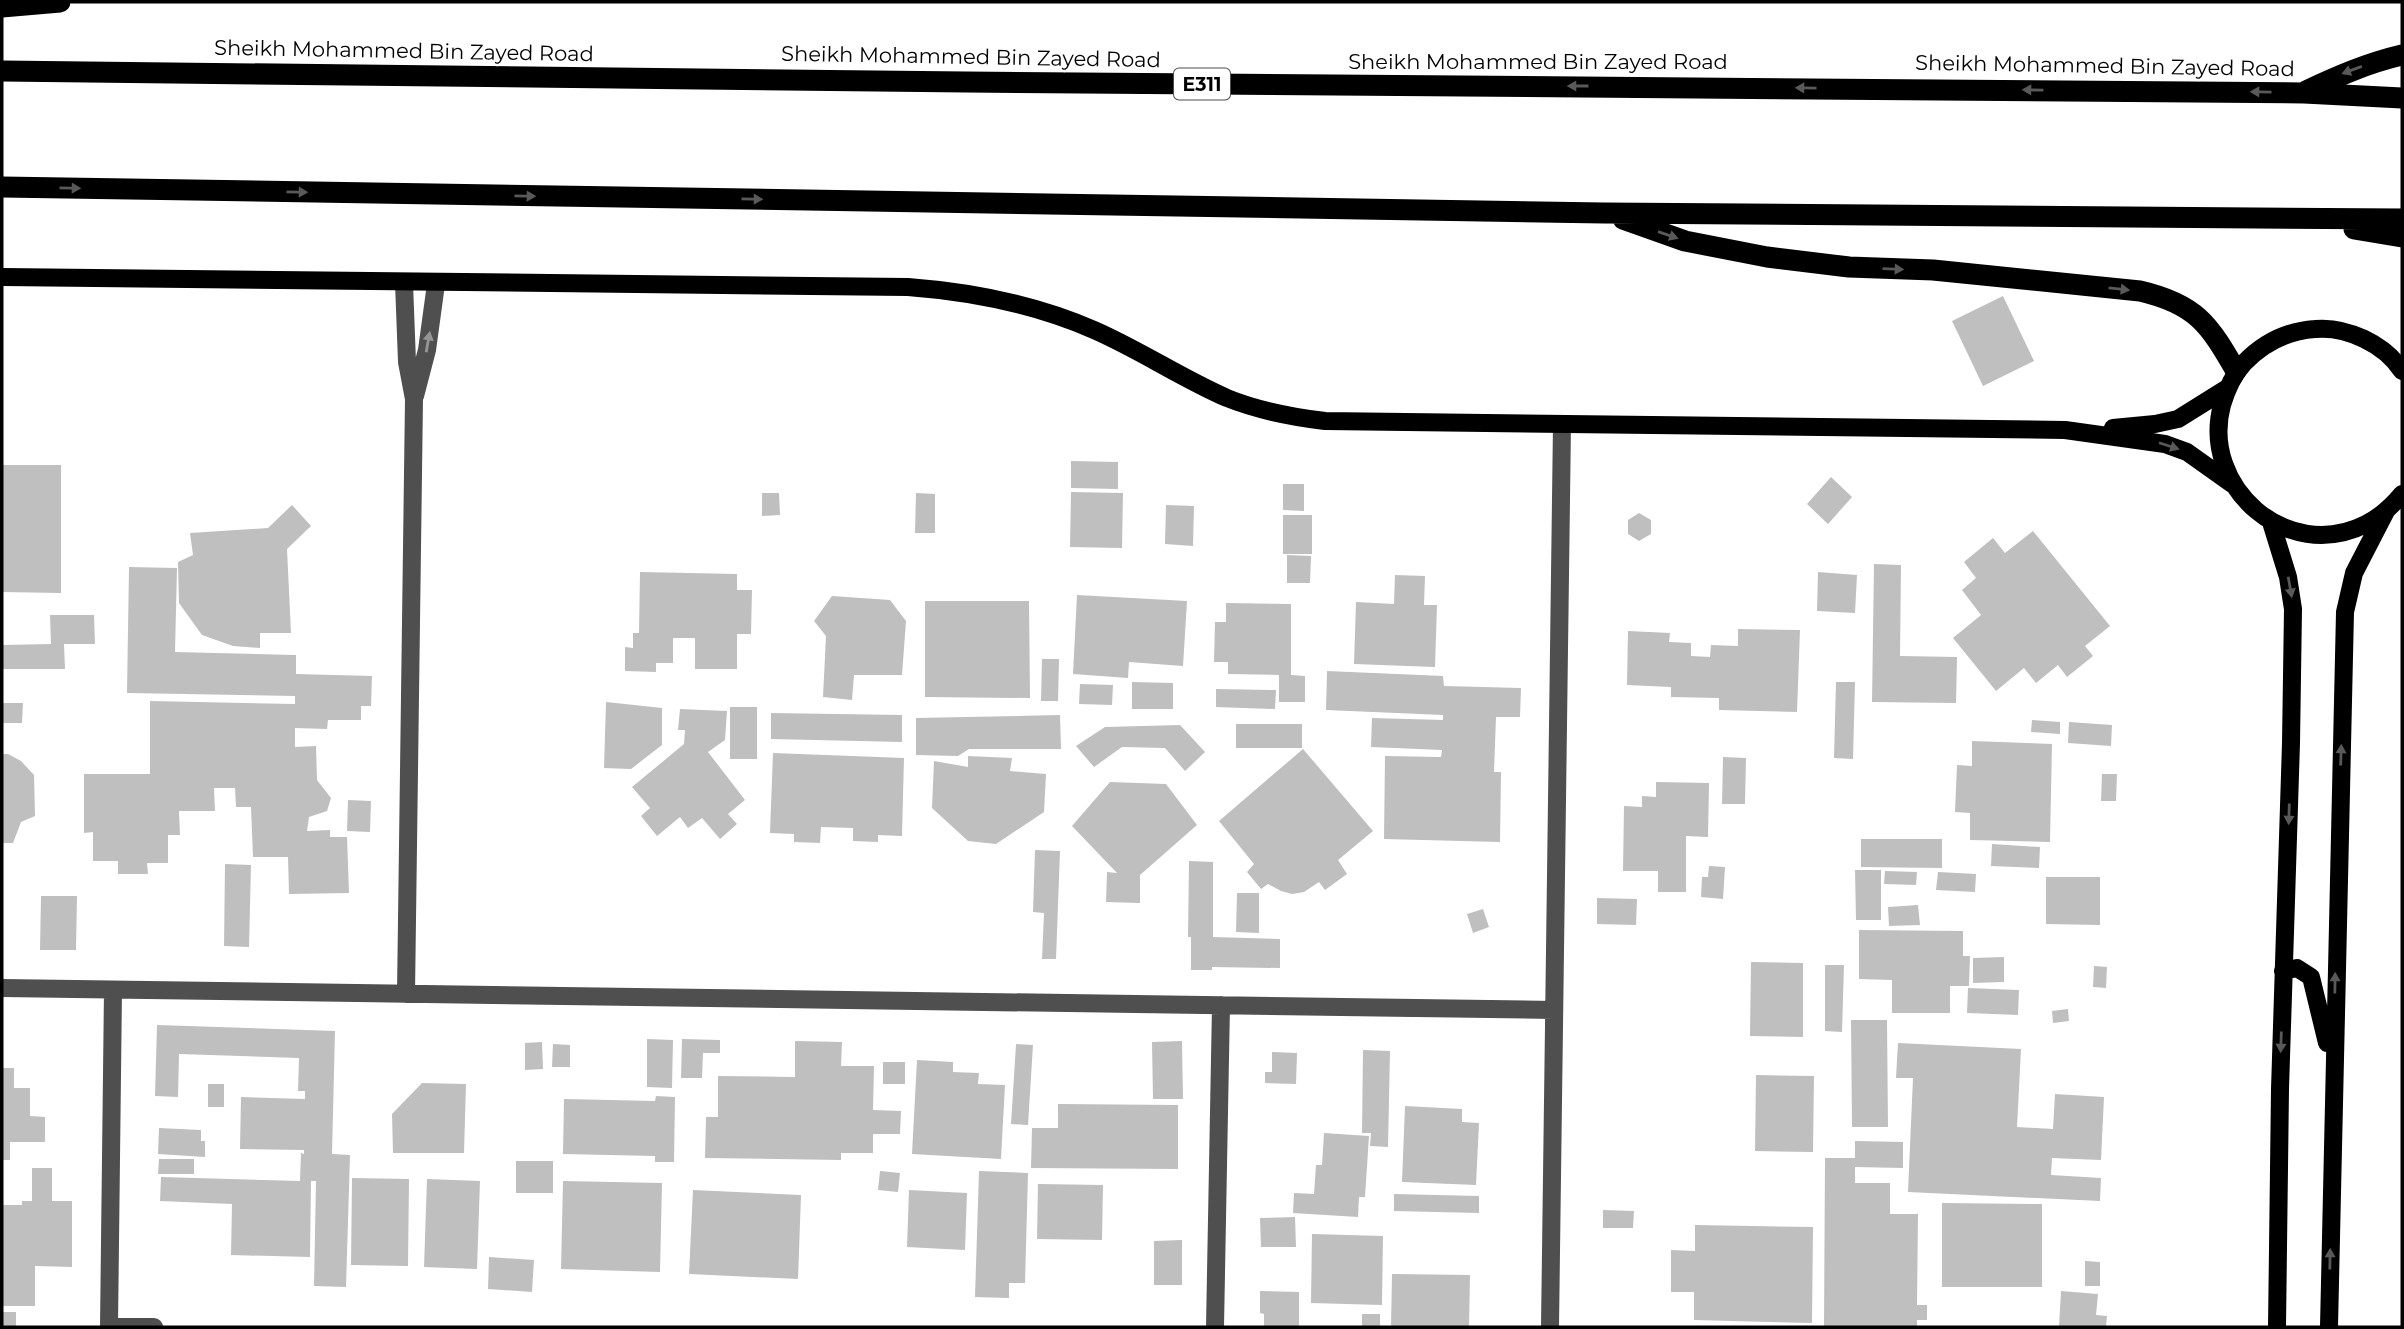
<svg xmlns="http://www.w3.org/2000/svg" width="2404" height="1329" font-family="Montserrat,sans-serif">
  <style>
    .building { fill: #bfbfbf }
    .lines { fill: none; stroke-linecap: round; stroke-linejoin: round }
    .minor { stroke: #4f4f4f; stroke-width: 18 }
    .major { stroke: #000; stroke-width: 18 }
    .highway { stroke: #000; stroke-width: 21 }
    .oneway { fill: #595959 }
    .oneway2 { fill: #959595 }
    .labels { text-anchor: middle; stroke-width: 5; stroke-linejoin: round; paint-order: stroke }
    .shield { fill: #fff; stroke: #4c4c4c; stroke-width: 2 }
    .shield-label { font-size: 19px; font-weight: bold; fill: #000 }
    .street-label { font-size: 21px; fill: #000; stroke: #fff }
  </style>
  <rect width="100%" height="100%" fill="#fff"/>
  <path class="building" d="M 2003,296 L 2034,361 L 1983,386 L 1952,321 Z
    M 1071,461 L 1118,462 L 1118,489 L 1071,488 Z
    M 2,465 L 61,465 L 61,593 L 2,592 Z
    M 1831,477 L 1852,497 L 1828,524 L 1807,504 Z
    M 1283,484 L 1304,484 L 1304,511 L 1283,510 Z
    M 1071,492 L 1123,493 L 1122,548 L 1070,547 Z
    M 762,493 L 779,493 L 780,515 L 762,516 Z
    M 916,493 L 935,494 L 935,533 L 915,533 Z
    M 292,505 L 311,526 L 287,549 L 291,633 L 260,633 L 260,648 L 233,646 L 202,635 L 179,603 L 178,562 L 193,555 L 190,533 L 268,528 Z
    M 1166,505 L 1194,506 L 1193,546 L 1165,544 Z
    M 1639,513 L 1651,520 L 1651,534 L 1639,541 L 1628,534 L 1628,520 Z
    M 1283,515 L 1312,515 L 1312,554 L 1283,554 Z
    M 2033,531 L 2110,626 L 2085,646 L 2093,656 L 2067,677 L 2058,665 L 2036,683 L 2024,668 L 1996,691 L 1953,638 L 1981,615 L 1962,590 L 1976,578 L 1964,562 L 1993,538 L 2005,553 Z
    M 1287,555 L 1311,556 L 1310,583 L 1287,583 Z
    M 1874,564 L 1901,565 L 1900,656 L 1957,657 L 1956,703 L 1872,702 Z
    M 129,567 L 177,568 L 175,652 L 296,655 L 296,674 L 372,676 L 371,706 L 361,706 L 361,720 L 328,720 L 327,729 L 295,728 L 295,747 L 316,746 L 317,780 L 331,798 L 327,811 L 309,817 L 307,831 L 330,830 L 330,837 L 347,837 L 349,893 L 289,894 L 288,857 L 253,857 L 251,807 L 236,807 L 235,788 L 214,788 L 215,811 L 179,811 L 180,835 L 168,835 L 168,863 L 147,863 L 148,874 L 118,874 L 118,861 L 93,861 L 93,832 L 84,833 L 84,774 L 150,774 L 150,701 L 295,704 L 295,696 L 127,693 Z
    M 640,572 L 737,574 L 737,590 L 752,590 L 751,634 L 737,634 L 737,669 L 695,669 L 695,638 L 673,638 L 673,663 L 656,663 L 656,672 L 625,671 L 625,647 L 633,648 L 633,633 L 639,633 Z
    M 1818,572 L 1857,575 L 1855,613 L 1817,611 Z
    M 1395,575 L 1425,576 L 1424,605 L 1437,605 L 1435,667 L 1354,664 L 1356,602 L 1394,604 Z
    M 1077,595 L 1187,601 L 1183,666 L 1129,662 L 1128,678 L 1073,674 Z
    M 832,596 L 890,600 L 906,621 L 902,675 L 854,675 L 852,700 L 823,697 L 826,636 L 814,621 Z
    M 925,601 L 1029,601 L 1030,698 L 925,697 Z
    M 1226,603 L 1291,604 L 1291,675 L 1305,676 L 1305,702 L 1279,702 L 1279,675 L 1228,674 L 1228,662 L 1214,662 L 1215,622 L 1226,622 Z
    M 50,615 L 94,615 L 95,644 L 64,644 L 65,669 L 2,669 L 2,645 L 51,644 Z
    M 1738,629 L 1800,630 L 1797,712 L 1719,710 L 1719,698 L 1671,697 L 1671,687 L 1627,685 L 1628,631 L 1670,633 L 1669,642 L 1691,643 L 1691,656 L 1710,657 L 1711,645 L 1738,646 Z
    M 1042,659 L 1059,659 L 1058,701 L 1041,701 Z
    M 1327,671 L 1443,676 L 1444,686 L 1521,688 L 1520,717 L 1496,717 L 1494,772 L 1501,772 L 1500,842 L 1384,839 L 1385,756 L 1441,757 L 1442,750 L 1371,747 L 1372,718 L 1443,720 L 1443,715 L 1326,710 Z
    M 1132,682 L 1173,683 L 1173,709 L 1132,709 Z
    M 1836,682 L 1855,682 L 1853,759 L 1834,758 Z
    M 1080,684 L 1113,685 L 1112,705 L 1079,704 Z
    M 1216,689 L 1276,690 L 1275,709 L 1216,707 Z
    M 606,702 L 662,708 L 662,745 L 631,769 L 604,768 Z
    M 2,703 L 23,703 L 22,723 L 2,723 Z
    M 730,707 L 757,707 L 757,759 L 730,759 Z
    M 680,709 L 727,711 L 725,740 L 708,752 L 745,800 L 728,814 L 737,824 L 720,839 L 702,818 L 688,828 L 680,817 L 657,836 L 641,816 L 650,808 L 632,787 L 684,744 L 685,730 L 678,730 Z
    M 771,713 L 902,715 L 902,742 L 771,739 Z
    M 1060,715 L 1061,749 L 969,749 L 958,756 L 916,755 L 916,718 Z
    M 2032,720 L 2060,722 L 2060,734 L 2031,732 Z
    M 2069,722 L 2112,725 L 2111,746 L 2068,743 Z
    M 1236,724 L 1302,724 L 1302,748 L 1236,748 Z
    M 1180,725 L 1205,752 L 1185,771 L 1165,748 L 1122,747 L 1094,767 L 1076,746 L 1105,727 Z
    M 1972,741 L 2052,744 L 2050,842 L 1970,840 L 1970,813 L 1955,812 L 1957,765 L 1972,766 Z
    M 1303,749 L 1373,831 L 1338,860 L 1347,874 L 1325,890 L 1319,882 L 1304,892 L 1292,894 L 1281,891 L 1268,884 L 1261,889 L 1247,872 L 1254,864 L 1219,821 Z
    M 773,753 L 904,758 L 902,836 L 878,835 L 878,842 L 853,841 L 853,828 L 821,827 L 820,843 L 794,842 L 794,834 L 770,833 Z
    M 2,754 L 8,754 L 21,761 L 34,775 L 35,816 L 21,822 L 13,843 L 2,843 Z
    M 968,756 L 1012,758 L 1010,771 L 1046,774 L 1044,812 L 996,844 L 968,841 L 932,808 L 934,761 L 968,767 Z
    M 1723,757 L 1746,758 L 1745,804 L 1722,804 Z
    M 2102,774 L 2117,774 L 2116,801 L 2101,801 Z
    M 1110,782 L 1166,784 L 1197,825 L 1140,875 L 1140,903 L 1106,902 L 1107,872 L 1117,873 L 1072,826 Z
    M 1656,782 L 1709,783 L 1708,837 L 1686,836 L 1686,892 L 1658,892 L 1658,871 L 1623,871 L 1624,806 L 1642,807 L 1642,796 L 1656,797 Z
    M 348,800 L 371,801 L 370,832 L 347,831 Z
    M 1861,839 L 1942,839 L 1942,868 L 1861,867 Z
    M 1992,844 L 2040,847 L 2039,868 L 1991,866 Z
    M 1035,850 L 1060,851 L 1056,959 L 1042,959 L 1044,913 L 1033,912 Z
    M 1189,861 L 1213,862 L 1213,937 L 1280,939 L 1280,968 L 1212,967 L 1212,970 L 1191,970 L 1191,937 L 1188,937 Z
    M 225,864 L 251,865 L 249,947 L 224,946 Z
    M 1709,866 L 1725,867 L 1723,899 L 1701,897 L 1702,877 L 1708,877 Z
    M 1855,870 L 1881,870 L 1881,920 L 1856,920 Z
    M 1885,871 L 1917,872 L 1916,885 L 1884,884 Z
    M 1938,872 L 1976,874 L 1975,892 L 1936,890 Z
    M 2046,877 L 2100,877 L 2100,925 L 2046,924 Z
    M 1237,893 L 1259,893 L 1259,933 L 1236,932 Z
    M 41,896 L 77,896 L 76,950 L 40,950 Z
    M 1597,898 L 1637,899 L 1636,925 L 1597,924 Z
    M 1918,905 L 1920,925 L 1889,926 L 1888,907 Z
    M 1483,909 L 1489,927 L 1473,933 L 1467,914 Z
    M 1859,930 L 1963,931 L 1963,956 L 1970,956 L 1969,986 L 1950,986 L 1950,1013 L 1892,1013 L 1892,980 L 1859,979 Z
    M 2004,957 L 2004,982 L 1973,983 L 1973,958 Z
    M 1751,962 L 1803,963 L 1803,1037 L 1750,1036 Z
    M 1825,965 L 1844,965 L 1842,1032 L 1825,1031 Z
    M 2094,966 L 2107,967 L 2106,988 L 2093,987 Z
    M 1968,988 L 2019,990 L 2018,1015 L 1967,1013 Z
    M 2068,1009 L 2069,1021 L 2053,1023 L 2052,1011 Z
    M 1851,1020 L 1887,1020 L 1888,1127 L 1852,1127 Z
    M 157,1025 L 335,1031 L 332,1154 L 350,1155 L 346,1287 L 314,1286 L 316,1181 L 311,1181 L 310,1257 L 231,1255 L 232,1204 L 160,1201 L 161,1177 L 300,1181 L 301,1153 L 304,1154 L 304,1150 L 240,1149 L 241,1097 L 305,1099 L 305,1091 L 298,1091 L 299,1058 L 179,1054 L 178,1097 L 155,1096 Z
    M 647,1039 L 673,1040 L 672,1088 L 647,1087 Z
    M 682,1039 L 720,1040 L 720,1053 L 703,1053 L 702,1078 L 681,1078 Z
    M 795,1041 L 842,1042 L 841,1066 L 874,1066 L 873,1110 L 901,1111 L 900,1134 L 873,1134 L 873,1153 L 841,1153 L 841,1160 L 705,1158 L 706,1117 L 718,1117 L 718,1076 L 795,1077 Z
    M 1182,1041 L 1183,1099 L 1153,1099 L 1152,1042 Z
    M 542,1042 L 543,1069 L 525,1070 L 525,1043 Z
    M 1898,1043 L 2021,1049 L 2017,1127 L 2053,1129 L 2055,1094 L 2104,1097 L 2101,1160 L 2052,1158 L 2051,1175 L 2101,1178 L 2100,1201 L 1908,1192 L 1913,1078 L 1896,1078 Z
    M 553,1044 L 570,1045 L 570,1067 L 552,1067 Z
    M 1016,1044 L 1033,1045 L 1028,1125 L 1011,1124 Z
    M 1363,1050 L 1390,1051 L 1388,1147 L 1370,1146 L 1371,1133 L 1362,1133 Z
    M 1272,1052 L 1297,1053 L 1296,1084 L 1265,1083 L 1265,1072 L 1272,1072 Z
    M 917,1060 L 953,1062 L 953,1072 L 979,1073 L 978,1084 L 1005,1085 L 1001,1159 L 912,1154 Z
    M 883,1062 L 905,1062 L 905,1084 L 883,1084 Z
    M 2,1068 L 14,1068 L 14,1088 L 30,1088 L 30,1116 L 45,1117 L 45,1142 L 10,1142 L 10,1160 L 2,1160 Z
    M 1756,1075 L 1814,1076 L 1813,1152 L 1755,1151 Z
    M 422,1083 L 466,1084 L 464,1153 L 393,1153 L 392,1114 Z
    M 208,1084 L 224,1084 L 224,1107 L 208,1107 Z
    M 656,1096 L 675,1097 L 674,1162 L 655,1162 L 655,1156 L 563,1154 L 564,1099 L 655,1101 Z
    M 1058,1104 L 1178,1105 L 1178,1169 L 1031,1168 L 1032,1128 L 1058,1128 Z
    M 1405,1106 L 1462,1109 L 1462,1122 L 1479,1123 L 1476,1185 L 1402,1182 Z
    M 159,1128 L 201,1130 L 201,1141 L 205,1141 L 205,1157 L 158,1154 Z
    M 1324,1133 L 1369,1136 L 1365,1197 L 1359,1197 L 1358,1217 L 1293,1213 L 1294,1193 L 1314,1194 L 1316,1165 L 1322,1165 Z
    M 1855,1141 L 1903,1142 L 1903,1168 L 1855,1167 L 1855,1183 L 1890,1183 L 1890,1214 L 1918,1214 L 1917,1305 L 1927,1305 L 1927,1320 L 1917,1320 L 1917,1327 L 1824,1327 L 1825,1158 L 1855,1158 Z
    M 159,1159 L 194,1159 L 194,1174 L 158,1174 Z
    M 516,1161 L 553,1161 L 553,1193 L 516,1193 Z
    M 32,1168 L 52,1168 L 52,1201 L 72,1201 L 72,1267 L 35,1266 L 35,1306 L 2,1306 L 2,1205 L 22,1205 L 22,1201 L 32,1201 Z
    M 880,1171 L 900,1173 L 898,1192 L 878,1190 Z
    M 979,1171 L 1028,1173 L 1025,1283 L 1009,1283 L 1009,1298 L 975,1297 Z
    M 352,1178 L 409,1179 L 408,1266 L 351,1265 Z
    M 427,1179 L 480,1181 L 477,1269 L 424,1267 Z
    M 563,1181 L 662,1183 L 660,1272 L 561,1269 Z
    M 1038,1184 L 1103,1185 L 1102,1240 L 1037,1239 Z
    M 693,1190 L 801,1195 L 798,1279 L 689,1274 Z
    M 909,1190 L 967,1193 L 965,1250 L 907,1247 Z
    M 1394,1194 L 1479,1196 L 1479,1213 L 1394,1211 Z
    M 1942,1203 L 2042,1204 L 2042,1287 L 1942,1287 Z
    M 1603,1210 L 1634,1211 L 1633,1228 L 1603,1228 Z
    M 1295,1217 L 1296,1247 L 1261,1247 L 1260,1218 Z
    M 1695,1225 L 1813,1227 L 1812,1323 L 1694,1320 L 1694,1292 L 1671,1292 L 1671,1250 L 1695,1251 Z
    M 1312,1234 L 1383,1236 L 1382,1305 L 1311,1303 Z
    M 1182,1240 L 1182,1285 L 1154,1285 L 1154,1241 Z
    M 489,1257 L 534,1260 L 532,1292 L 488,1289 Z
    M 2085,1261 L 2100,1262 L 2100,1286 L 2085,1286 Z
    M 1392,1274 L 1470,1275 L 1469,1327 L 1391,1327 Z
    M 1260,1291 L 1299,1292 L 1299,1327 L 1264,1327 L 1264,1314 L 1260,1313 Z
    M 2061,1291 L 2098,1294 L 2096,1315 L 2107,1316 L 2106,1327 L 2059,1327 Z
    M 2,1312 L 16,1312 L 16,1327 L 2,1327 Z
    M 1362,1314 L 1380,1314 L 1380,1327 L 1362,1327 Z"/>
  <g class="lines">
    <path class="minor" d="M 404,283 L 407,362 L 414,399 L 406,994
      M 415,396 L 427,350 L 436,284
      M 2,988 L 1554,1010
      M 109,1327 L 113,990
      M 109,1327 L 154,1327
      M 1215,1327 L 1221,1005
      M 1550,1327 L 1562,424"/>
    <path class="major" d="M 2,277 L 908,287 C 973,292 1035,304 1094,330 C 1140,350 1181,378 1227,398 C 1259,411 1292,417 1325,421 L 2065,430 L 2165,444 L 2187,452 L 2232,484
      M 2402,371 C 2385,344 2346,326 2315,329 C 2287,331 2263,343 2244,363 C 2233,375 2227,388 2222,405 C 2200,487 2287,564 2366,524 C 2380,517 2392,506 2402,494
      M 2113,428 L 2155,424 L 2178,419 L 2226,389
      M 2271,522 L 2288,577 L 2293,609 L 2291,743 L 2280,1089 L 2277,1327
      M 2283,971 L 2297,968 L 2311,977 L 2327,1043
      M 2329,1327 L 2345,612 L 2354,573 L 2386,511"/>
    <path class="highway" d="M 2,7 L 60,2
      M 2,71 L 966,82 L 2304,93 L 2402,98
      M 2306,91 C 2338,76 2368,63 2402,55
      M 2,187 L 1604,213 L 2402,219
      M 1623,219 L 1685,241 L 1767,257 L 1849,267 L 1933,270 L 2140,291 C 2196,304 2209,324 2236,371
      M 2354,229 L 2402,237"/>
  </g>
  <defs><path id="oneway-solid" d="M-6-.8H1V-3.2L6.5 0L1 3.2V.8H-6Z" transform="scale(1.75)"/></defs>
  <g class="oneway">
    <use href="#oneway-solid" transform="translate(2352 70) rotate(160)"/>
    <use href="#oneway-solid" transform="translate(1578 86) rotate(-180)"/>
    <use href="#oneway-solid" transform="translate(1806 88) rotate(-179)"/>
    <use href="#oneway-solid" transform="translate(2033 90) rotate(-179)"/>
    <use href="#oneway-solid" transform="translate(2261 92) rotate(-179)"/>
    <use href="#oneway-solid" transform="translate(70 188) rotate(1)"/>
    <use href="#oneway-solid" transform="translate(297 192) rotate(1)"/>
    <use href="#oneway-solid" transform="translate(525 196) rotate(1)"/>
    <use href="#oneway-solid" transform="translate(752 199) rotate(1)"/>
    <use href="#oneway-solid" transform="translate(1668 235) rotate(19)"/>
    <use href="#oneway-solid" transform="translate(1893 269) rotate(2)"/>
    <use href="#oneway-solid" transform="translate(2119 289) rotate(6)"/>
    <use href="#oneway-solid" transform="translate(2169 446) rotate(18)"/>
    <use href="#oneway-solid" transform="translate(2290 587) rotate(80)"/>
    <use href="#oneway-solid" transform="translate(2341 755) rotate(-88)"/>
    <use href="#oneway-solid" transform="translate(2289 814) rotate(92)"/>
    <use href="#oneway-solid" transform="translate(2335 983) rotate(-89)"/>
    <use href="#oneway-solid" transform="translate(2281 1042) rotate(92)"/>
    <use href="#oneway-solid" transform="translate(2330 1259) rotate(-89)"/>
  </g>
  <use class="oneway2" href="#oneway-solid" transform="translate(428 342) rotate(-80)"/>
  <g class="labels">
    <rect class="shield" x="1174" y="68.5" width="56" height="31" rx="5"/>
    <g class="shield-label">
      <text x="1202" y="91">E311</text>
    </g>
    <g class="street-label">
      <text transform="translate(404 51) rotate(1)" y="7">Sheikh Mohammed Bin Zayed Road</text>
      <text transform="translate(971 57) rotate(1)" y="7">Sheikh Mohammed Bin Zayed Road</text>
      <text x="1538" y="69">Sheikh Mohammed Bin Zayed Road</text>
      <text transform="translate(2105 66) rotate(1)" y="7">Sheikh Mohammed Bin Zayed Road</text>
    </g>
  </g>
  <rect width="2404" height="1329" fill="none" stroke="#000000" stroke-width="7"/>
</svg>
